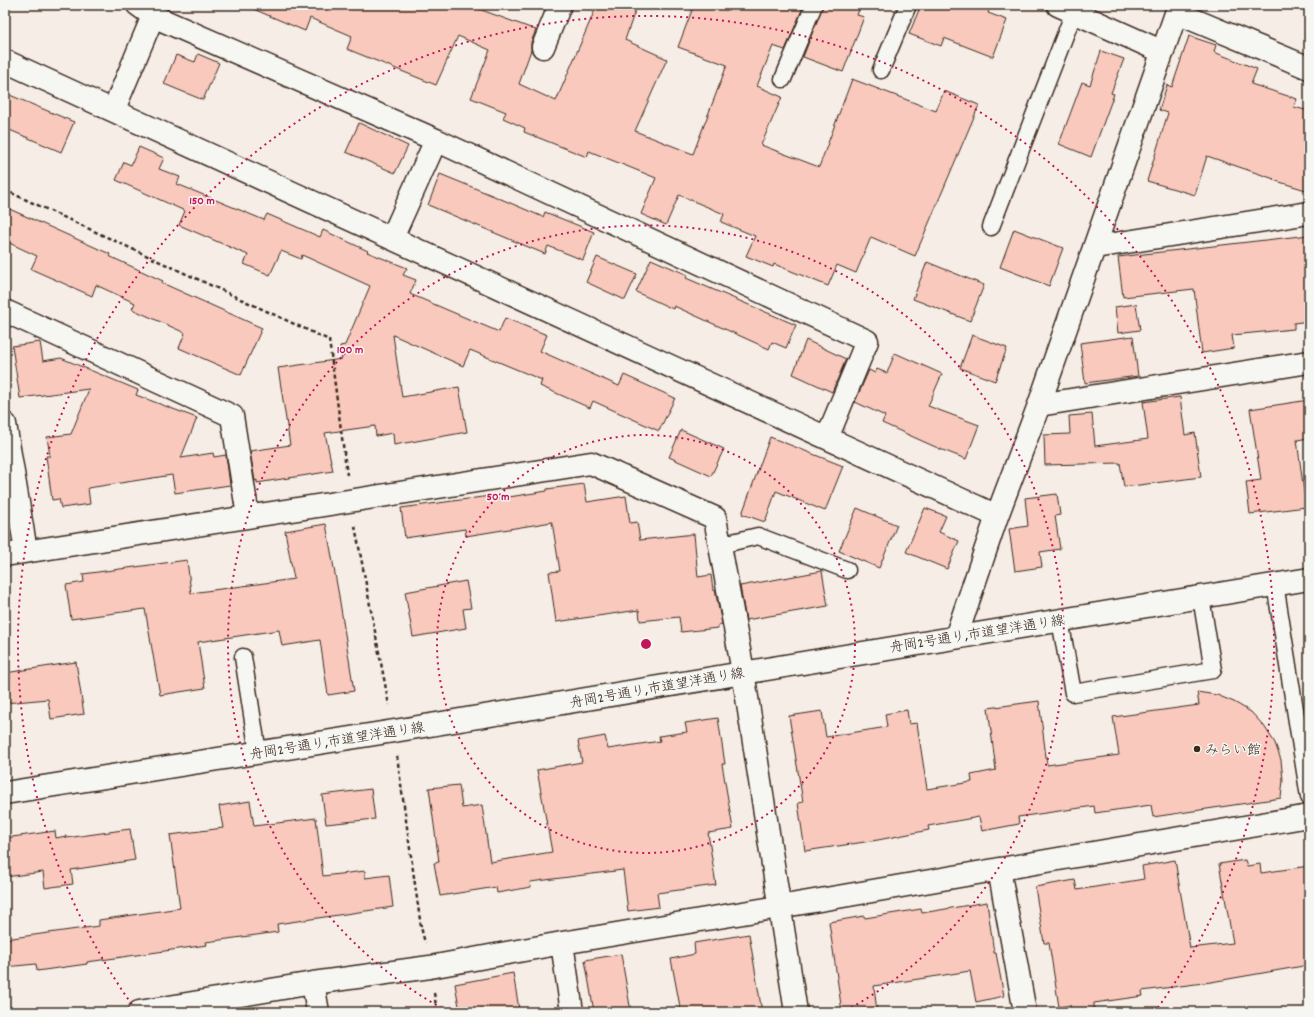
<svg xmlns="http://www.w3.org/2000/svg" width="1314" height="1017" font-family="Dekko,'Klee One',sans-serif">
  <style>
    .building { fill: #f8c9bc; stroke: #3b2a1e }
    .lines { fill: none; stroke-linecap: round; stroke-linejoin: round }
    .lane-casing { stroke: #3b2a1e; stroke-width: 19 }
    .street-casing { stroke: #3b2a1e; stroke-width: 25 }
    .secondary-casing { stroke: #3b2a1e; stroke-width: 25 }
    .path { stroke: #3b2a1e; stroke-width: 2.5; stroke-dasharray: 4 3; stroke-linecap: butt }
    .lane { stroke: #f6f6f2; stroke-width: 16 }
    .street { stroke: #f6f6f2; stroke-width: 22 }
    .secondary { stroke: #f6f6f2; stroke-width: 22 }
    .ring { fill: none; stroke: #c2185b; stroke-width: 2; stroke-dasharray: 2 4 }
    .poi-dot { fill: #3b2a1e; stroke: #f6f6f2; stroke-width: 1.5 }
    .labels { text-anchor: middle; stroke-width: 3; stroke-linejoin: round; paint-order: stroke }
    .street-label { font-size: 14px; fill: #3b2a1e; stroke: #f6f6f2 }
    .poi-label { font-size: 14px; fill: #3b2a1e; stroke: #f6f6f2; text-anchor: start }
    .centre { fill: #c2185b; stroke: #f6f6f2; stroke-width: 2 }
    .ring-label { font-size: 12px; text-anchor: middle; font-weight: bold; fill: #c2185b; stroke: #f6f6f2; stroke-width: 3; stroke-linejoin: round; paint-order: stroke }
  </style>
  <rect width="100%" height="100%" fill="#f6ede7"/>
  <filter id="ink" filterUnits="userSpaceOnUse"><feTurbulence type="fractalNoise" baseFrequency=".025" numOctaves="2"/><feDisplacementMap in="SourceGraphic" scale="8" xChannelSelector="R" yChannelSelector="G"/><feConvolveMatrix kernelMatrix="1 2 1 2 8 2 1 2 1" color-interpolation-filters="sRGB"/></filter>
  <g filter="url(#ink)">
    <path class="building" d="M 244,5 L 468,5 L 536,30 L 531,42 L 531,50 L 519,84 L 556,101 L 597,5 L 637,5 L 625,40 L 667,59 L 635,131 L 693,154 L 727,65 L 678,47 L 694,5 L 804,5 L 785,50 L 773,46 L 757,86 L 782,97 L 761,145 L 819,167 L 852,79 L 936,111 L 944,91 L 979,105 L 915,256 L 871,237 L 856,273 L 837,265 L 828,286 L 774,264 L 773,267 L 746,256 L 755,236 L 721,222 L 724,214 L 679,195 L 666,225 L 641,214 L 656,178 L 589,151 L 587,157 L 524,132 L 525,128 L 503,118 L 506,112 L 471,98 L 490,50 L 458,36 L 436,85 L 347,49 L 352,36 L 310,18 L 305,31 Z
      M 823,5 L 861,5 L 857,15 L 864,17 L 843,72 L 803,57 Z
      M 921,5 L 991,5 L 988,13 L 1007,20 L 993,57 L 944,38 L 941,46 L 909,34 Z
      M 1189,36 L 1216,45 L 1214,52 L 1257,69 L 1251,84 L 1297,99 L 1294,107 L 1309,111 L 1309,191 L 1273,180 L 1274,179 L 1207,156 L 1195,195 L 1147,181 L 1168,113 L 1159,110 L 1167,85 L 1172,87 Z
      M 1101,51 L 1124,59 L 1111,93 L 1114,94 L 1091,157 L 1059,144 L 1082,82 L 1090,85 Z
      M 198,54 L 219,63 L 203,100 L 164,84 L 176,55 L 195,62 Z
      M 5,93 L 74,122 L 61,152 L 5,128 Z
      M 359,123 L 408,146 L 395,173 L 346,152 Z
      M 139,147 L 164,158 L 159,169 L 180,177 L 177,184 L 264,220 L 267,214 L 320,237 L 323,230 L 368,251 L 367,252 L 407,268 L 403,275 L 416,280 L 410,294 L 499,332 L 505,318 L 547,335 L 540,351 L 619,386 L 624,375 L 675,398 L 659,431 L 593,401 L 590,408 L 540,386 L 542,380 L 470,350 L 463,366 L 393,335 L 402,397 L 459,387 L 467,432 L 394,445 L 393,433 L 376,436 L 375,426 L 325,433 L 333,471 L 257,483 L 257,480 L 255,481 L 250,451 L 290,445 L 278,368 L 342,359 L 340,346 L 345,345 L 370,286 L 302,255 L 301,259 L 281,251 L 270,275 L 244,264 L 248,255 L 179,225 L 185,211 L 116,180 L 124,162 L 131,165 Z
      M 440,174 L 494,196 L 543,217 L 545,212 L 594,232 L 583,260 L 548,246 L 545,254 L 428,205 Z
      M 5,207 L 110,254 L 109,256 L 163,281 L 162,283 L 262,328 L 241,375 L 179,348 L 185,333 L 132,309 L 135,303 L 96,285 L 92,296 L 31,269 L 37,256 L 5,241 Z
      M 1014,229 L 1063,248 L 1049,286 L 1000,267 Z
      M 1309,235 L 1309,321 L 1294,323 L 1294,329 L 1232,335 L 1234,348 L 1202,353 L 1194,289 L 1123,297 L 1118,257 Z
      M 597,257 L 637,274 L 625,300 L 586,282 Z
      M 651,259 L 688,275 L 686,278 L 796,325 L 786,348 L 772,342 L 769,349 L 674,306 L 673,309 L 636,292 Z
      M 927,262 L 984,285 L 970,321 L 913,299 Z
      M 1136,304 L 1140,330 L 1118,333 L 1115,307 Z
      M 972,335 L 1007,348 L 995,381 L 960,368 Z
      M 1133,336 L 1138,376 L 1085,383 L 1080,343 Z
      M 806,340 L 846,359 L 832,392 L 793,374 Z
      M 40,342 L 43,361 L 61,358 L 138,390 L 136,395 L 197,418 L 181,458 L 213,453 L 214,457 L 226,455 L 230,485 L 175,493 L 172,475 L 88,488 L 90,504 L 61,508 L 59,499 L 52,500 L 46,456 L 50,456 L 47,437 L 71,434 L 89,389 L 20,398 L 12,346 Z
      M 895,353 L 942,374 L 928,406 L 979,425 L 966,459 L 940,449 L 882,423 L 885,416 L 855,402 L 869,370 L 875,373 L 877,369 L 887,373 Z
      M 1180,397 L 1185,435 L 1195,433 L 1201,477 L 1124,487 L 1120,463 L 1045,465 L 1044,435 L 1070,434 L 1069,416 L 1092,414 L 1095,446 L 1148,439 L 1143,402 Z
      M 1309,400 L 1309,438 L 1297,440 L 1306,507 L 1250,514 L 1246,482 L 1261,480 L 1250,409 Z
      M 681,430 L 724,449 L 711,476 L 669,457 Z
      M 770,437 L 843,466 L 825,511 L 776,491 L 765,522 L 742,514 Z
      M 584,484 L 587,502 L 626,496 L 630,523 L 637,522 L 640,540 L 694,534 L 698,577 L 711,575 L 713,590 L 715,590 L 722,624 L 718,625 L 718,628 L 681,632 L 679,617 L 640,621 L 639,610 L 556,622 L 549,572 L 560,571 L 552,522 L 466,536 L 465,529 L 405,538 L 401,508 L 490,496 L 490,500 L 547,491 L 547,489 Z
      M 1057,494 L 1060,515 L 1055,516 L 1060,549 L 1040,552 L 1042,567 L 1015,571 L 1009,529 L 1028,526 L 1025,498 Z
      M 857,508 L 897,525 L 879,568 L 839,551 Z
      M 925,508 L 946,516 L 939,532 L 959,541 L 947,569 L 906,552 Z
      M 326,524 L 339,596 L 354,691 L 328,695 L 320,640 L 282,646 L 279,630 L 198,642 L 205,688 L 160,695 L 145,609 L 71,619 L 66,585 L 84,582 L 83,574 L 187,560 L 191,593 L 294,579 L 285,531 Z
      M 822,571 L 828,606 L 746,620 L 740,586 Z
      M 466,581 L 471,608 L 463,609 L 466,628 L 413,637 L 405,592 Z
      M 76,662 L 84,714 L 51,719 L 48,699 L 5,703 L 5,673 Z
      M 1197,692 L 1217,695 L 1234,702 L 1251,712 L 1264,726 L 1275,743 L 1281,760 L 1283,780 L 1281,798 L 1153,817 L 1151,805 L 1095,813 L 1094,806 L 1018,817 L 1019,824 L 982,831 L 979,817 L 928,826 L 929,830 L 878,840 L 805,851 L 798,803 L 803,802 L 789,716 L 822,711 L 826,737 L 887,727 L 885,714 L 907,710 L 909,724 L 917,723 L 927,789 L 972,782 L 971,775 L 996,770 L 988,708 L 1039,701 L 1047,765 L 1119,755 L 1113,717 L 1199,705 Z
      M 718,718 L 725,764 L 722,764 L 733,829 L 708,833 L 716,885 L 657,893 L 659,907 L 628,911 L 623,870 L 530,882 L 531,887 L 497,893 L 496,887 L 440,896 L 434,863 L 439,862 L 429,788 L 459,785 L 462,808 L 482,805 L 490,862 L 552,852 L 537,770 L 582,762 L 578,741 L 605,736 L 608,749 L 660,741 L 659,736 L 687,732 L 685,723 Z
      M 371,789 L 375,819 L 326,824 L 322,795 Z
      M 250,801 L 254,826 L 316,818 L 323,876 L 365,871 L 365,878 L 389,875 L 393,907 L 277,924 L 278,932 L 206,942 L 207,945 L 87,962 L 87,964 L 37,971 L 36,964 L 5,967 L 5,939 L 99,926 L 99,920 L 180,908 L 170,835 L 223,828 L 219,806 Z
      M 130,829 L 135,860 L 71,870 L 73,884 L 45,888 L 43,872 L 5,877 L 5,838 L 55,831 L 56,838 L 66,836 L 66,838 Z
      M 1175,860 L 1190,948 L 1233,943 L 1219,864 L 1245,860 L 1247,866 L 1260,864 L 1261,873 L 1309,866 L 1309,965 L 1211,982 L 1142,991 L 1143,996 L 1094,1003 L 1094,1009 L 1071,1012 L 1070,1005 L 1059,1007 L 1049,943 L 1044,943 L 1035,887 L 1075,880 L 1077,890 L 1144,879 L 1142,866 Z
      M 987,902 L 994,953 L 996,953 L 1004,996 L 976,1002 L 970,971 L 874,986 L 877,1012 L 842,1012 L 829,922 L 864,916 L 865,918 L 921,909 L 922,913 Z
      M 749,934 L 762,1012 L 681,1012 L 671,959 L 695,954 L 694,943 Z
      M 621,954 L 631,1012 L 594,1012 L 585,960 Z
      M 513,973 L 519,1009 L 504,1012 L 460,1012 L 455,984 Z"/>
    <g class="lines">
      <defs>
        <path id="lane" d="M 881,70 L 908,5
          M 783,79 L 814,5
          M 991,227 L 1074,12
          M 720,545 L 758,536 L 847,570
          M 1275,584 L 1309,797
          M 1060,620 L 1073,693 L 1213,670 L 1201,597
          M 243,657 L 258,753"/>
        <path id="street" d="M 138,5 L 153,16 L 436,140 L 867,341 L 827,438
          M 1058,5 L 1163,52
          M 1177,13 L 1309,68
          M 543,47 L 560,5
          M 5,61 L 997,516
          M 114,109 L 153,16
          M 392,238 L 436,140
          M 1095,247 L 1309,213
          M 5,311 L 232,416 L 248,516
          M 1039,405 L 1309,362
          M 5,424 L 26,551
          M 5,555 L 591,463 L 715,518 L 743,672 L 796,1012
          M 956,637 L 997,516 L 1039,405 L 1179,5
          M 999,869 L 1025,1012
          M 562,943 L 572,1012
          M 313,983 L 318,1012
          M 139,1012 L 313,983 L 430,967 L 562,943 L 779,907 L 1309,816"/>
        <path id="secondary" d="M 5,793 L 394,731 L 1309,579"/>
      </defs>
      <use href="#lane" class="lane-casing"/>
      <use href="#street" class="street-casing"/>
      <use href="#secondary" class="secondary-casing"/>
      <path class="path" d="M 5,190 L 329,340 L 347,475
        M 355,526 L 389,705
        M 397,756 L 421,927 L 425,943
        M 434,993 L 437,1012"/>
      <use href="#lane" class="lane"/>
      <use href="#street" class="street"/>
      <use href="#secondary" class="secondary"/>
    </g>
  </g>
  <g class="ring">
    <circle cx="646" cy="644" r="209"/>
    <path d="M447 1011A418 418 0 1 1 845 1011"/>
    <path d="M135 1009A628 628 0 1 1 1157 1009"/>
  </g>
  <circle class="poi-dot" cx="1197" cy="749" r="4"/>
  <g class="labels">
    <g class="street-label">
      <text transform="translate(977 633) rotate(-9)" y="5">舟岡2号通り,市道望洋通り線</text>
      <text transform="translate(657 687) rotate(-10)" y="5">舟岡2号通り,市道望洋通り線</text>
      <text transform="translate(337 740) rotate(-9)" y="5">舟岡2号通り,市道望洋通り線</text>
    </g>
    <g class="poi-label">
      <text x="1205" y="754">みらい館</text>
    </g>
  </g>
  <circle cx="646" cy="644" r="6" class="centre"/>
  <g class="ring-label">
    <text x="202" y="204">150 m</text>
    <text x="350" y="353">100 m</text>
    <text x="498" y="500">50 m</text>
  </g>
  <rect width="1314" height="1017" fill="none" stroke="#f6f6f2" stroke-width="20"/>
  <rect x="10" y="10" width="1294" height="997" fill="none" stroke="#3b2a1e" stroke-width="1.5" filter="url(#ink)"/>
</svg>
